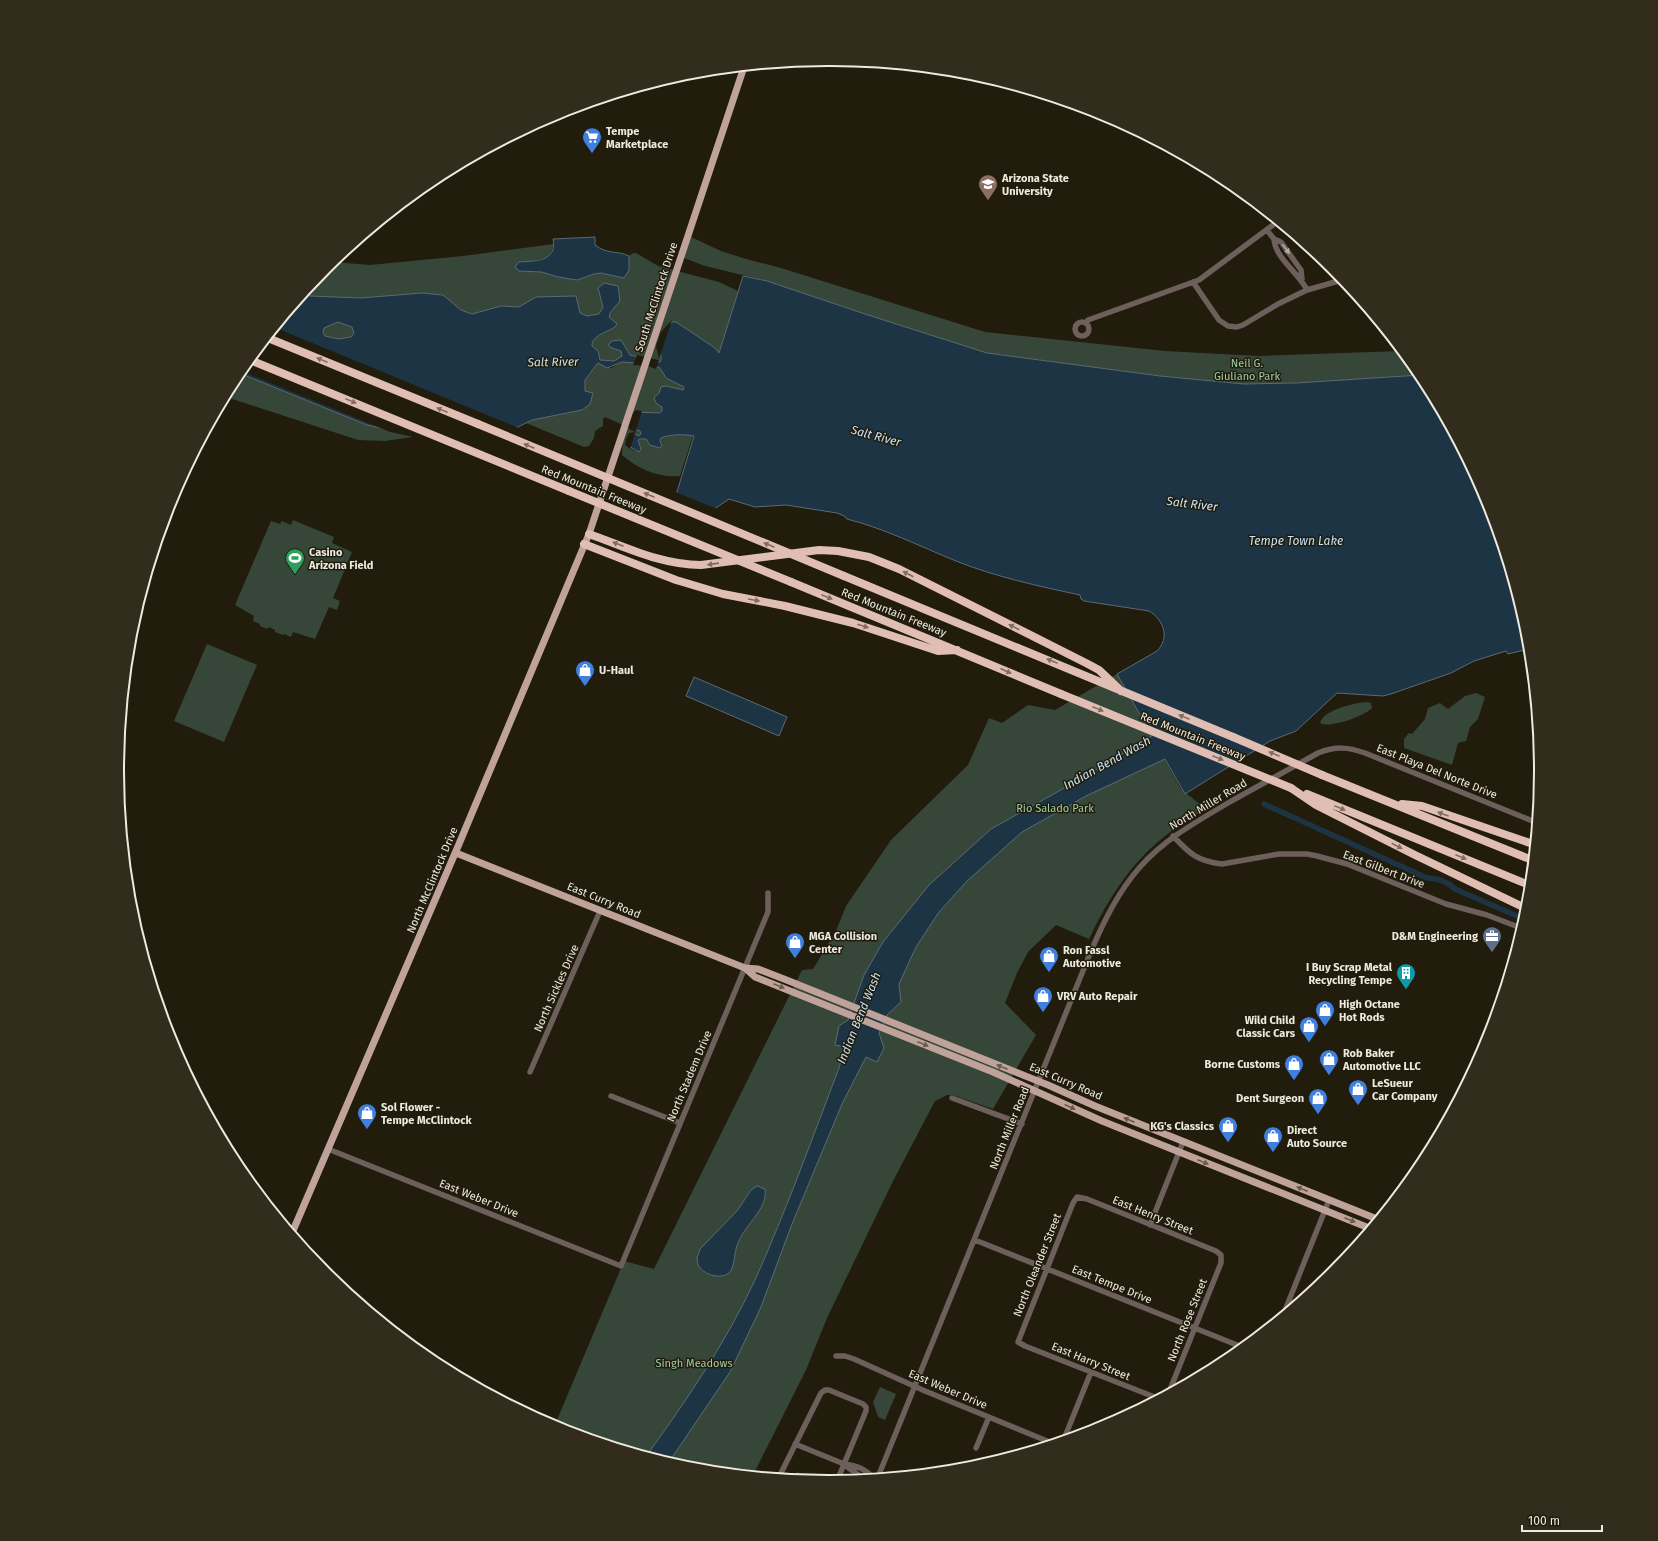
<svg xmlns="http://www.w3.org/2000/svg" width="1658" height="1541" font-family="'Fira Sans',sans-serif">
  <style>
    .green { fill: #36473a }
    .water { fill: #1d3445; stroke: #5b6b73; fill-rule: evenodd }
    .pier { fill: #211c0b }
    .lines { fill: none; stroke-linecap: round; stroke-linejoin: round }
    .canal { stroke: #1d3445; stroke-width: 5.5 }
    .minor { stroke: #6d5f5b; stroke-width: 5.5 }
    .major { stroke: #bfa39a; stroke-width: 7 }
    .highway { stroke: #e0beb3; stroke-width: 8 }
    .highway-bridge { stroke: #e0beb3; stroke-width: 8 }
    .oneway { fill: #b3aba4 }
    .oneway2 { fill: #806d5f }
    .oneway3 { fill: #68594b }
    .labels { text-anchor: middle; stroke-width: 3; stroke-linejoin: round; paint-order: stroke }
    .poi-label { font-size: 11px; font-weight: bold; fill: #edeadf; stroke: #211c0b; text-anchor: start }
    .street-label { font-size: 11px; fill: #edeadf; stroke: #211c0b }
    .park-label { font-size: 11px; fill: #9ecda7; stroke: #211c0b }
    .water-label { font-size: 12px; font-style: italic; fill: #c5e1f8; stroke: #211c0b }
    .rim { fill: none; stroke: #edeadf; stroke-width: 2 }
  </style>
  <rect width="100%" height="100%" fill="#211c0b"/>
  <path class="green" d="M 691,237 L 721,251 L 746,259 L 781,268 L 985,332 L 1165,351 L 1259,356 L 1401,351 L 1421,375 L 1296,383 L 1244,384 L 1160,376 L 987,353 L 865,314 L 767,281 L 705,266 L 684,258 Z
    M 554,244 C 549,261 547,256 533,261 C 528,263 523,268 519,271 L 542,272 L 558,277 L 577,280 L 594,274 L 601,273 L 624,278 L 629,270 L 629,256 L 633,253 L 636,253 L 658,266 L 719,282 L 738,291 L 719,354 L 715,348 L 676,322 L 658,346 L 661,357 L 660,362 L 630,355 L 626,351 L 612,348 L 622,351 L 622,356 L 614,361 L 600,360 L 598,351 L 591,346 C 591,336 607,332 615,327 L 617,324 L 609,318 L 610,313 L 620,301 L 598,289 L 603,307 L 599,314 L 587,316 L 580,313 L 576,296 L 536,297 L 519,307 L 501,306 L 472,314 L 461,310 L 443,295 L 422,293 L 361,298 L 310,296 L 304,294 L 326,267 L 333,262 L 370,265 L 463,256 Z
    M 338,322 L 352,327 L 354,334 L 351,337 L 339,339 L 325,336 L 322,333 L 323,328 Z
    M 622,362 L 649,364 L 660,368 L 666,378 L 684,387 L 683,390 L 666,386 L 656,403 L 662,407 L 662,411 L 659,413 L 637,412 L 641,434 L 638,436 L 636,434 L 629,446 L 635,451 L 640,450 L 641,446 L 638,442 L 640,439 L 646,438 L 662,444 L 660,441 L 661,438 C 670,434 683,434 693,435 L 680,476 C 659,478 638,469 622,455 L 623,425 L 605,417 L 603,419 L 603,426 L 595,431 L 594,438 L 589,446 L 584,447 L 526,423 L 584,391 L 585,380 L 598,363 L 611,368 Z
    M 239,373 L 367,425 L 419,436 L 385,441 L 358,440 L 226,397 Z
    M 293,520 L 334,537 L 332,543 L 352,552 L 333,598 L 340,601 L 337,610 L 329,607 L 315,639 L 293,632 L 291,637 L 284,634 L 283,635 L 275,632 L 275,630 L 269,627 L 267,629 L 260,626 L 260,624 L 253,621 L 254,616 L 235,605 L 271,521 L 280,524 L 282,521 L 291,525 Z
    M 207,644 L 257,665 L 224,742 L 174,721 Z
    M 1117,674 L 1181,789 L 1206,809 C 1146,842 1118,879 1089,939 L 1056,925 L 1028,952 L 1017,973 L 1005,1003 L 1036,1035 L 993,1109 L 953,1095 L 947,1095 L 935,1101 L 893,1181 L 827,1318 L 806,1370 L 753,1475 L 690,1468 L 554,1427 L 624,1261 L 654,1269 L 802,970 L 813,969 L 836,931 L 846,906 L 891,840 L 968,765 L 989,718 L 1002,723 L 1028,705 L 1055,710 Z
    M 1476,693 L 1485,697 L 1478,719 L 1470,727 L 1466,741 L 1458,743 L 1452,765 L 1404,748 L 1404,739 L 1409,733 L 1412,734 L 1425,719 L 1428,708 L 1440,703 L 1448,709 L 1465,696 Z
    M 1367,702 L 1371,703 L 1372,708 C 1365,716 1329,729 1320,723 C 1324,709 1355,703 1367,702 Z
    M 880,1387 L 896,1394 L 885,1420 L 878,1417 L 873,1402 Z
    M 797,1472 L 812,1478 L 811,1480 L 793,1479 Z"/>
  <path class="water" d="M 595,237 L 595,245 C 608,255 617,250 629,256 L 629,270 L 624,278 L 601,273 L 594,274 L 577,280 L 558,277 L 542,272 L 519,271 L 515,267 L 519,262 C 534,261 558,262 553,239 Z
    M 743,276 L 767,281 L 865,314 L 987,353 L 1160,376 L 1244,384 L 1296,383 L 1421,375 L 1486,498 L 1527,632 L 1529,649 L 1508,654 L 1506,651 L 1474,661 L 1451,673 L 1391,694 L 1383,696 L 1337,693 L 1296,731 L 1270,741 L 1185,794 L 1165,759 L 1086,796 L 1022,832 L 967,881 L 939,912 L 916,947 L 899,984 L 901,1002 L 887,1015 L 879,1033 L 884,1048 L 877,1062 L 866,1057 L 842,1104 L 792,1224 L 761,1307 L 730,1372 L 669,1462 L 647,1455 C 687,1400 726,1342 755,1280 C 786,1211 812,1139 839,1068 L 845,1047 L 835,1045 L 839,1026 L 848,1020 L 864,975 L 883,942 L 929,885 L 991,829 L 1084,777 L 1152,736 L 1117,674 L 1157,651 C 1170,638 1164,620 1149,611 L 1084,601 L 1081,599 L 1080,595 C 1038,586 996,577 956,561 C 919,546 886,529 847,519 L 844,516 L 837,513 L 786,505 L 755,507 L 729,499 L 713,510 L 676,495 L 694,436 C 684,434 670,434 661,438 L 660,441 L 662,446 L 660,448 L 650,445 L 646,439 L 640,439 L 638,440 L 641,449 L 639,452 L 629,446 L 630,434 L 636,434 L 638,436 L 641,434 L 640,431 L 630,428 L 637,412 L 659,413 L 662,411 L 662,407 L 656,403 L 654,398 L 659,393 L 661,387 L 666,386 L 683,390 L 684,389 L 684,387 L 666,378 L 660,368 L 649,364 L 622,362 L 607,368 L 598,363 L 585,380 L 585,391 L 593,393 L 590,404 L 582,410 L 532,420 L 494,439 L 419,436 L 367,425 L 239,373 L 304,294 L 310,296 L 361,298 L 422,293 L 443,295 L 461,310 L 472,314 L 501,306 L 519,307 L 536,297 L 576,296 L 580,313 L 587,316 L 599,314 L 603,307 L 598,288 L 604,283 L 618,286 L 620,301 L 610,313 L 609,317 L 617,324 L 615,327 C 607,332 591,336 592,346 L 598,351 L 600,360 L 614,361 L 622,356 L 621,351 L 612,348 L 608,345 L 612,341 L 621,340 L 630,355 L 660,362 C 663,356 659,353 658,347 C 657,338 666,329 672,322 L 676,322 L 715,348 L 719,353 ZM 338,322 L 352,327 L 354,333 L 351,337 L 339,339 L 325,336 L 323,333 L 324,328 Z
    M 694,677 L 787,717 L 779,736 L 686,696 Z
    M 757,1186 L 765,1189 C 768,1206 750,1221 742,1235 C 740,1239 737,1244 736,1249 C 733,1262 735,1278 716,1276 C 708,1275 702,1271 698,1265 L 697,1258 L 700,1249 L 737,1211 L 751,1190 Z"/>
  <path class="pier" d="M 672,320 L 659,359 L 656,346 L 661,332 Z
    M 276,328 L 521,429 L 494,441 L 418,438 L 390,432 L 241,371 Z
    M 637,355 L 659,360 L 656,369 L 648,366 L 633,365 Z
    M 636,410 L 642,411 L 630,449 L 625,445 L 626,439 L 629,433 L 635,432 L 629,429 L 627,423 L 631,414 Z
    M 675,492 L 717,509 L 712,512 L 675,497 Z"/>
  <g class="lines">
    <path class="canal" d="M 1264,804 L 1427,878 C 1439,878 1447,881 1455,889 L 1524,919"/>
    <path class="minor" d="M 1267,230 L 1274,239
      M 1302,279 L 1301,270 L 1281,242 L 1274,239 C 1275,258 1299,273 1307,290
      M 1193,282 L 1219,320 L 1228,326 L 1237,327 L 1243,325 L 1278,304 L 1307,290 L 1342,280
      M1075 329a7 7 0 1 1 14 0a7 7 0 1 1-14 0Z
      M 1086,323 L 1088,320 L 1199,280 L 1277,222
      M 1173,836 C 1190,854 1197,861 1222,864 L 1279,854 L 1307,854 L 1317,856 L 1347,864 L 1446,904 L 1487,915 L 1521,928
      M 530,1072 L 600,911
      M 611,1096 L 680,1123
      M 952,1098 L 1022,1124
      M 328,1149 L 621,1266 L 768,912 L 768,893
      M 1150,1225 L 1183,1142
      M 975,1240 L 1242,1347
      M 1284,1313 L 1329,1200
      M 836,1356 L 845,1356 L 854,1359 L 925,1391 L 1052,1443
      M 1157,1398 L 1025,1346 L 1018,1342 L 1073,1203 L 1077,1197 L 1087,1199 L 1216,1251 L 1221,1255 L 1221,1263 L 1169,1392
      M 1064,1439 L 1091,1372
      M 795,1444 L 844,1464 C 855,1465 866,1469 873,1478
      M 976,1448 L 989,1417
      M 844,1464 C 850,1470 857,1473 864,1479
      M 779,1477 L 821,1393 L 825,1390 L 829,1390 L 863,1404 L 866,1407 L 866,1411 L 837,1481
      M 878,1477 L 1091,951 C 1104,921 1118,892 1140,867 C 1165,839 1196,822 1228,803 C 1258,786 1288,770 1318,753 C 1336,746 1348,747 1365,753 L 1535,822"/>
    <path class="major" d="M 456,853 L 745,968 L 758,969 L 784,979 L 1048,1085 L 1095,1106 L 1377,1219
      M 745,968 L 755,977 L 993,1072 L 1102,1121 L 1369,1228
      M 292,1233 L 459,844 L 589,534 L 744,67"/>
    <path class="highway" d="M 268,338 L 478,424
      M 250,360 L 569,491
      M 589,534 C 626,547 661,565 701,565 L 819,550 L 838,551 L 869,557 L 899,569 L 1086,663 L 1099,670 L 1121,691
      M 584,544 L 676,580 L 723,594 L 785,606 L 853,623 L 938,651 L 957,650
      M 844,576 L 1233,737
      M 791,582 L 1061,694
      M 1322,775 L 1532,860
      M 1291,788 L 1316,805 L 1415,855 L 1527,909
      M 1307,794 L 1529,885
      M 1402,804 L 1422,806 L 1533,844"/>
    <path class="highway-bridge" d="M 478,424 L 844,576
      M 569,491 L 791,582
      M 1061,694 L 1291,788
      M 1233,737 L 1322,775"/>
  </g>
  <defs><path id="oneway-solid" d="M-6-.8H1V-3.2L6.5 0L1 3.2V.8H-6Z"/></defs>
  <use class="oneway" href="#oneway-solid" transform="translate(1286 249) rotate(53)"/>
  <g class="oneway2">
    <use href="#oneway-solid" transform="translate(322 360) rotate(-158)"/>
    <use href="#oneway-solid" transform="translate(351 401) rotate(22)"/>
    <use href="#oneway-solid" transform="translate(442 410) rotate(-158)"/>
    <use href="#oneway-solid" transform="translate(529 446) rotate(-157)"/>
    <use href="#oneway-solid" transform="translate(649 495) rotate(-157)"/>
    <use href="#oneway-solid" transform="translate(618 544) rotate(-159)"/>
    <use href="#oneway-solid" transform="translate(769 545) rotate(-157)"/>
    <use href="#oneway-solid" transform="translate(713 564) rotate(172)"/>
    <use href="#oneway-solid" transform="translate(908 574) rotate(-153)"/>
    <use href="#oneway-solid" transform="translate(827 597) rotate(22)"/>
    <use href="#oneway-solid" transform="translate(754 600) rotate(10)"/>
    <use href="#oneway-solid" transform="translate(863 626) rotate(17)"/>
    <use href="#oneway-solid" transform="translate(1014 627) rotate(-153)"/>
    <use href="#oneway-solid" transform="translate(1052 661) rotate(-157)"/>
    <use href="#oneway-solid" transform="translate(1006 671) rotate(24)"/>
    <use href="#oneway-solid" transform="translate(1098 709) rotate(22)"/>
    <use href="#oneway-solid" transform="translate(1184 717) rotate(-158)"/>
    <use href="#oneway-solid" transform="translate(1274 754) rotate(-157)"/>
    <use href="#oneway-solid" transform="translate(1218 758) rotate(22)"/>
    <use href="#oneway-solid" transform="translate(1340 808) rotate(22)"/>
    <use href="#oneway-solid" transform="translate(1443 814) rotate(-160)"/>
    <use href="#oneway-solid" transform="translate(1397 846) rotate(27)"/>
    <use href="#oneway-solid" transform="translate(1461 857) rotate(22)"/>
  </g>
  <g class="oneway3">
    <use href="#oneway-solid" transform="translate(779 986) rotate(22)"/>
    <use href="#oneway-solid" transform="translate(923 1044) rotate(22)"/>
    <use href="#oneway-solid" transform="translate(1002 1067) rotate(-158)"/>
    <use href="#oneway-solid" transform="translate(1070 1107) rotate(25)"/>
    <use href="#oneway-solid" transform="translate(1129 1120) rotate(-157)"/>
    <use href="#oneway-solid" transform="translate(1203 1162) rotate(22)"/>
    <use href="#oneway-solid" transform="translate(1302 1189) rotate(-158)"/>
    <use href="#oneway-solid" transform="translate(1350 1220) rotate(22)"/>
  </g>
  <defs>
    <symbol id="supermarket-pin" viewBox="-11 -11 22 30"><path d="M0 17L-7.5 6A9.5 9.5 0 1 1 7.5 6Z" fill="#3f7fe0" stroke="#211c0b"/><path d="M-6-5.5h2.5l.6 2H6L4.5 2H-2.5L-4.4-4H-6ZM-1.5 3.2a1.3 1.3 0 1 0 .1 0ZM3 3.2a1.3 1.3 0 1 0 .1 0Z" fill="#fff"/></symbol>
    <symbol id="university-pin" viewBox="-11 -11 22 30"><path d="M0 17L-7.5 6A9.5 9.5 0 1 1 7.5 6Z" fill="#8d6e63" stroke="#211c0b"/><path d="M0-5L7-2L0 1L-7-2ZM-4 1L0 2.5L4 1V4Q0 6-4 4Z" fill="#fff"/></symbol>
    <symbol id="stadium-pin" viewBox="-11 -11 22 30"><path d="M0 17L-7.5 6A9.5 9.5 0 1 1 7.5 6Z" fill="#2e9e5b" stroke="#211c0b"/><path d="M0-5a6.5 5 0 1 0 0 10a6.5 5 0 1 0 0-10ZM-3.5-1.8h7v3.6h-7Z" fill="#fff"/></symbol>
    <symbol id="shop-pin" viewBox="-11 -11 22 30"><path d="M0 17L-7.5 6A9.5 9.5 0 1 1 7.5 6Z" fill="#3f7fe0" stroke="#211c0b"/><path d="M-5-2.5h2.3a2.7 3.5 0 0 1 5.4 0H5L5.5 6h-11ZM-1.5-2.5h3a1.5 2.3 0 0 0-3 0Z" fill="#fff"/></symbol>
    <symbol id="office-pin" viewBox="-11 -11 22 30"><path d="M0 17L-7.5 6A9.5 9.5 0 1 1 7.5 6Z" fill="#5c6f8a" stroke="#211c0b"/><path d="M-6-3h4V-5.5h4V-3h4V5H-6ZM-1-4.5V-3h2v-1.5ZM-6 0V1H6V0Z" fill="#fff"/></symbol>
    <symbol id="building-pin" viewBox="-11 -11 22 30"><path d="M0 17L-7.5 6A9.5 9.5 0 1 1 7.5 6Z" fill="#0f9aa8" stroke="#211c0b"/><path d="M-4-6H4V6H1V3H-1V6H-4ZM-2.5-4.3h1.7v1.8h-1.7ZM.8-4.3h1.7v1.8H.8ZM-2.5-1h1.7V.8h-1.7ZM.8-1h1.7V.8H.8Z" fill="#fff"/></symbol>
  </defs>
  <g fill-rule="evenodd">
    <use href="#supermarket-pin" x="581" y="126" width="22" height="30"/>
    <use href="#university-pin" x="977" y="173" width="22" height="30"/>
    <use href="#stadium-pin" x="284" y="547" width="22" height="30"/>
    <use href="#shop-pin" x="574" y="659" width="22" height="30"/>
    <use href="#office-pin" x="1481" y="925" width="22" height="30"/>
    <use href="#shop-pin" x="784" y="931" width="22" height="30"/>
    <use href="#shop-pin" x="1038" y="945" width="22" height="30"/>
    <use href="#building-pin" x="1395" y="962" width="22" height="30"/>
    <use href="#shop-pin" x="1032" y="985" width="22" height="30"/>
    <use href="#shop-pin" x="1314" y="999" width="22" height="30"/>
    <use href="#shop-pin" x="1298" y="1015" width="22" height="30"/>
    <use href="#shop-pin" x="1318" y="1048" width="22" height="30"/>
    <use href="#shop-pin" x="1283" y="1053" width="22" height="30"/>
    <use href="#shop-pin" x="1347" y="1078" width="22" height="30"/>
    <use href="#shop-pin" x="1307" y="1087" width="22" height="30"/>
    <use href="#shop-pin" x="356" y="1102" width="22" height="30"/>
    <use href="#shop-pin" x="1217" y="1115" width="22" height="30"/>
    <use href="#shop-pin" x="1262" y="1125" width="22" height="30"/>
  </g>
  <g class="labels">
    <g class="poi-label">
      <text x="606" y="135">Tempe<tspan x="606" dy="13">Marketplace</tspan></text>
      <text x="1002" y="182">Arizona State<tspan x="1002" dy="13">University</tspan></text>
      <text x="309" y="556">Casino<tspan x="309" dy="13">Arizona Field</tspan></text>
      <text x="599" y="674">U-Haul</text>
      <text x="809" y="940">MGA Collision<tspan x="809" dy="13">Center</tspan></text>
      <text x="1478" y="940" text-anchor="end">D&amp;M Engineering</text>
      <text x="1063" y="954">Ron Fassl<tspan x="1063" dy="13">Automotive</tspan></text>
      <text x="1392" y="971" text-anchor="end">I Buy Scrap Metal<tspan x="1392" dy="13">Recycling Tempe</tspan></text>
      <text x="1057" y="1000">VRV Auto Repair</text>
      <text x="1339" y="1008">High Octane<tspan x="1339" dy="13">Hot Rods</tspan></text>
      <text x="1295" y="1024" text-anchor="end">Wild Child<tspan x="1295" dy="13">Classic Cars</tspan></text>
      <text x="1343" y="1057">Rob Baker<tspan x="1343" dy="13">Automotive LLC</tspan></text>
      <text x="1280" y="1068" text-anchor="end">Borne Customs</text>
      <text x="1372" y="1087">LeSueur<tspan x="1372" dy="13">Car Company</tspan></text>
      <text x="1304" y="1102" text-anchor="end">Dent Surgeon</text>
      <text x="381" y="1111">Sol Flower -<tspan x="381" dy="13">Tempe McClintock</tspan></text>
      <text x="1214" y="1130" text-anchor="end">KG's Classics</text>
      <text x="1287" y="1134">Direct<tspan x="1287" dy="13">Auto Source</tspan></text>
    </g>
    <g class="street-label">
      <text transform="translate(656 297) rotate(-72)" y="4">South McClintock Drive</text>
      <text transform="translate(594 489) rotate(22)" y="4">Red Mountain Freeway</text>
      <text transform="translate(894 612) rotate(22)" y="4">Red Mountain Freeway</text>
      <text transform="translate(1193 736) rotate(22)" y="4">Red Mountain Freeway</text>
      <text transform="translate(1437 771) rotate(22)" y="4">East Playa Del Norte Drive</text>
      <text transform="translate(1208 804) rotate(-31)" y="4">North Miller Road</text>
      <text transform="translate(1384 869) rotate(21)" y="4">East Gilbert Drive</text>
      <text transform="translate(432 880) rotate(-67)" y="4">North McClintock Drive</text>
      <text transform="translate(604 900) rotate(22)" y="4">East Curry Road</text>
      <text transform="translate(556 988) rotate(-66)" y="4">North Sickles Drive</text>
      <text transform="translate(689 1076) rotate(-67)" y="4">North Stadem Drive</text>
      <text transform="translate(1066 1081) rotate(23)" y="4">East Curry Road</text>
      <text transform="translate(1009 1128) rotate(-68)" y="4">North Miller Road</text>
      <text transform="translate(479 1198) rotate(22)" y="4">East Weber Drive</text>
      <text transform="translate(1153 1215) rotate(22)" y="4">East Henry Street</text>
      <text transform="translate(1037 1265) rotate(-68)" y="4">North Oleander Street</text>
      <text transform="translate(1112 1284) rotate(22)" y="4">East Tempe Drive</text>
      <text transform="translate(1187 1320) rotate(-68)" y="4">North Rose Street</text>
      <text transform="translate(1091 1361) rotate(22)" y="4">East Harry Street</text>
      <text transform="translate(948 1389) rotate(23)" y="4">East Weber Drive</text>
    </g>
    <g class="park-label">
      <text x="1247" y="367">Neil G.<tspan x="1247" dy="13">Giuliano Park</tspan></text>
      <text x="1055" y="812">Rio Salado Park</text>
      <text x="694" y="1367">Singh Meadows</text>
    </g>
    <g class="water-label">
      <text transform="translate(553 362) rotate(-1)" y="4">Salt River</text>
      <text transform="translate(876 436) rotate(15)" y="4">Salt River</text>
      <text transform="translate(1192 504) rotate(7)" y="4">Salt River</text>
      <text x="1296" y="545">Tempe Town Lake</text>
      <text transform="translate(1107 763) rotate(-29)" y="4">Indian Bend Wash</text>
      <text transform="translate(859 1018) rotate(-68)" y="4">Indian Bend Wash</text>
    </g>
  </g>
  <path d="M0 0H1658V1541H0ZM828 66H830A704 704 0 0 1 1534 770V771A704 704 0 0 1 830 1475H828A704 704 0 0 1 124 771V770A704 704 0 0 1 828 66Z" fill="#312c1c" fill-rule="evenodd"/>
  <path class="rim" d="M828 66H830A704 704 0 0 1 1534 770V771A704 704 0 0 1 830 1475H828A704 704 0 0 1 124 771V770A704 704 0 0 1 828 66Z"/>
  <path d="M1522 1525v6h80v-6" fill="none" stroke="#edeadf" stroke-width="2"/>
  <text x="1528" y="1525" font-size="12" fill="#edeadf" stroke="#211c0b" stroke-width="3" paint-order="stroke">100 m</text>
</svg>
